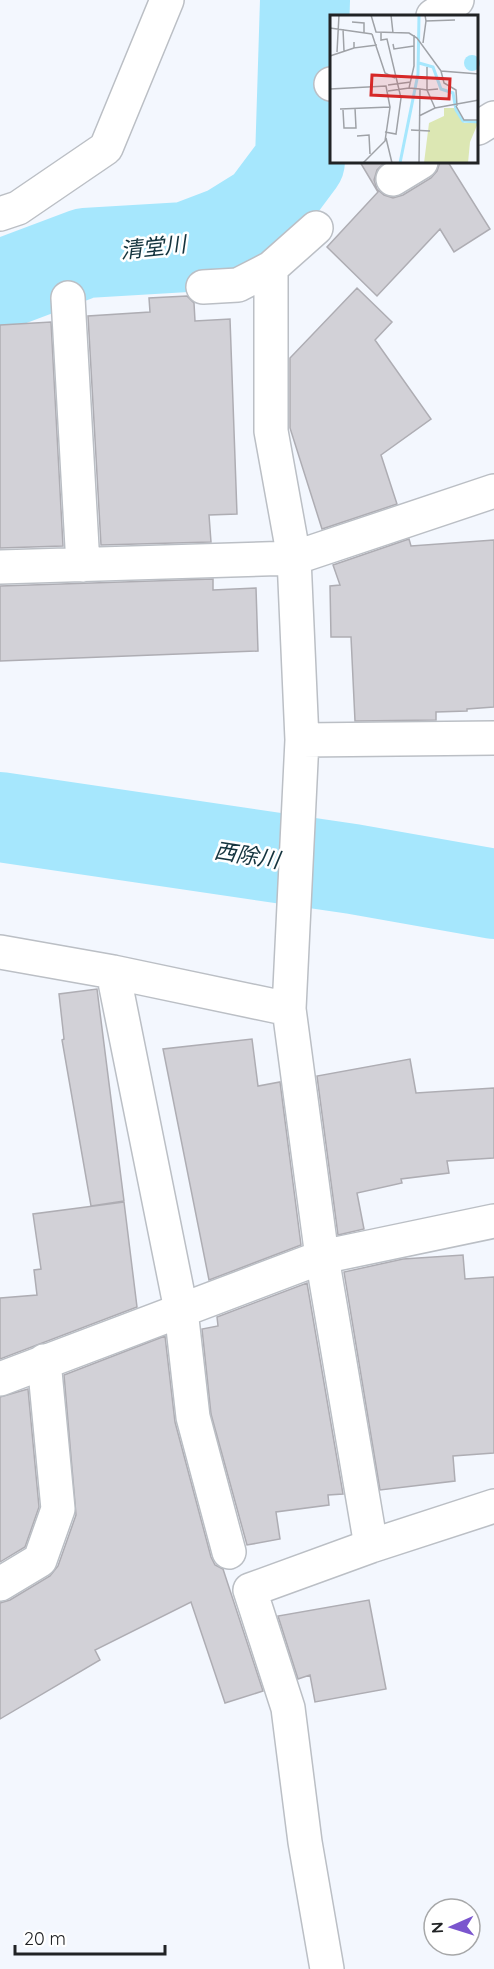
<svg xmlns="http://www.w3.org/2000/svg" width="494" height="1969" font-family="Quicksand,'Noto Sans JP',sans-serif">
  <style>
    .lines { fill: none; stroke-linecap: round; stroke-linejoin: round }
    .river { stroke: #a6e7fd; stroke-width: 90 }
    .building { fill: #d2d1d7; stroke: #aeadb3; stroke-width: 1.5 }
    .minor-casing { stroke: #bbbfc5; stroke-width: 36 }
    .minor { stroke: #fff; stroke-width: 33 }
    .labels { text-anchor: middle; stroke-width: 5; stroke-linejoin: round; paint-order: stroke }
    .water-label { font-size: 22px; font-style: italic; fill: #14343e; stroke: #fff }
    .inset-river { fill: none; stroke: #a6e7fd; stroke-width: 3 }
    .inset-road { fill: none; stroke: #9fa2a7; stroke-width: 1.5 }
    .view { fill: #d62828; fill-opacity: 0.15; stroke: #d62828; stroke-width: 3 }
    .inset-edge { fill: none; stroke: #212325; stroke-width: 3 }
  </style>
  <rect width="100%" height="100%" fill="#f3f7fe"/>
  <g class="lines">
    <path class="river" d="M 0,285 L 85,253 L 186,247 L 228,231 L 265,208 L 300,161 L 305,0
      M 0,817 L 353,869 L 494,894"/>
  </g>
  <path class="building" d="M 360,162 L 385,162 L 377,170 L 374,180 L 377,189 L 384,195 L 393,198 L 403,195 L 431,178 L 437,171 L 440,162 L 448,162 L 490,229 L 454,252 L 440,229 L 377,296 L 327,247 L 378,192 Z
    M 357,288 L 392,322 L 375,340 L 431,419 L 381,455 L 397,504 L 322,529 L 290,428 L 290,358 Z
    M 187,296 L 194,303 L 195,321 L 230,319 L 237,514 L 209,515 L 211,542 L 101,545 L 88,316 L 150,312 L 149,298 Z
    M 51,322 L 63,546 L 0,548 L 0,325 Z
    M 409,539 L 411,546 L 494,540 L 494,707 L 467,709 L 467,711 L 436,712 L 436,720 L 355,721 L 351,637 L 331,637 L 330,586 L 340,585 L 333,565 Z
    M 213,579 L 213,590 L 256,588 L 258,651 L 0,661 L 0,586 Z
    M 97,989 L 124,1201 L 91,1206 L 62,1040 L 64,1039 L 59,994 Z
    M 252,1039 L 258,1086 L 280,1082 L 301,1245 L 209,1280 L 163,1049 Z
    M 410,1059 L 416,1093 L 494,1088 L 494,1158 L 447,1161 L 449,1173 L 401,1179 L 402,1183 L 357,1193 L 364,1229 L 338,1235 L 317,1076 Z
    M 124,1202 L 137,1307 L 0,1359 L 0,1298 L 37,1295 L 34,1270 L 41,1269 L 33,1214 Z
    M 463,1255 L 465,1279 L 494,1277 L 494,1453 L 453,1456 L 455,1481 L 380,1490 L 344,1272 L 403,1259 Z
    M 307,1283 L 343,1494 L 328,1495 L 329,1505 L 276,1512 L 280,1539 L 247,1545 L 211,1414 L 202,1329 L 218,1326 L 217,1317 Z
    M 165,1336 L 175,1422 L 211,1557 L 215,1565 L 223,1569 L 263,1691 L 225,1703 L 191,1602 L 95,1650 L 100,1660 L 0,1719 L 0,1603 L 10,1600 L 50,1576 L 58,1566 L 76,1515 L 64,1375 Z
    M 28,1389 L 39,1507 L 25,1547 L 0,1562 L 0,1397 Z
    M 369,1600 L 386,1689 L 315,1702 L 310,1675 L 298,1679 L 278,1616 Z"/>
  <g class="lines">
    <defs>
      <path id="minor" d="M 433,16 L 457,0
        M 331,84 L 332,84
        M 478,128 L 494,118
        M 393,179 L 421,162
        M 0,214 L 18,208 L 106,148 L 167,0
        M 203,287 L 238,285 L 271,268 L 316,228
        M 68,298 L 83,565
        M 0,567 L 294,558 L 271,431 L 271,268
        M 302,740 L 294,558 L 494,491
        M 0,952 L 113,972 L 289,1009 L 302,740 L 494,738
        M 113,972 L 181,1310 L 193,1417 L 229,1552
        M 289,1009 L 322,1257 L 371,1546
        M 0,1379 L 322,1257 L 494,1221
        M 0,1584 L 40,1560 L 58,1509 L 44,1361
        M 327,1969 L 305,1842 L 288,1708 L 250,1590 L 371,1546 L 494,1506"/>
    </defs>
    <use href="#minor" class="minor-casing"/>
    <use href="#minor" class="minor"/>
  </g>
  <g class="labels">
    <g class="water-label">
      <text transform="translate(153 247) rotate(-6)" y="8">清堂川</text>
      <text transform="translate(247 855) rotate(9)" y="8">西除川</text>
    </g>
  </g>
  <g transform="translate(330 15)">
    <rect width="148" height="148" fill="#f3f7fe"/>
    <path d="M 114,93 L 124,93 L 134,108 L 148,108 L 140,127 L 138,148 L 94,148 L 99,108 L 114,101 Z" fill="#dce7b3"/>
    <path d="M134 48a8 8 0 1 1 16 0a8 8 0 1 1-16 0Z" fill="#a6e7fd"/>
    <path class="inset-river" d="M 89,48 L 103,52 L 111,74 L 123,78 L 126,95 L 133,106 L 149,107M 70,148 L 88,59 L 89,0"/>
    <path class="inset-road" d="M 41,0 L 46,17 L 79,18 L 87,23 L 111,56 L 149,59M 61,0 L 63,18M 95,0 L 96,6 L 125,5M 22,7 L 34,8 L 34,18M 0,13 L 42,19M 13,14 L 14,36M 51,17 L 51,25 L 57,24 L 71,83 L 66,119 L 55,117M 42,19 L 55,58 L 65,63M 84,20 L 84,51 L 79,73 L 90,74 L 89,148M 24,27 L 24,33 L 47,30M 93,28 L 96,6M 63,29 L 64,34 L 84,31M 7,37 L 9,0M 0,41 L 24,33M 97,52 L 97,75 L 108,74M 111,56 L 114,68 L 126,75 L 127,91M 58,70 L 81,67M 0,74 L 56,71 L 60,92 L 55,126 L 33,148M 90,74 L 97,75 L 105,93M 58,76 L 79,73M 126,91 L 134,105 L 149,105M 10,94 L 60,92M 13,95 L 14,113 L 26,113 L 25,93M 89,101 L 105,93 L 149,85M 81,115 L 100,116M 27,121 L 39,120 L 40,139M 56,123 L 62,148"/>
    <path class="view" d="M 42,60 L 120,64 L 119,84 L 41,80 Z"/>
    <rect width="148" height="148" class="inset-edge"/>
  </g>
  <g transform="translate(452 1927) rotate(267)"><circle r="28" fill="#ffffff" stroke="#a6a7a8" stroke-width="1.5"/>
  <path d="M0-4.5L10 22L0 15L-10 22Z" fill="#7a55ce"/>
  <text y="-9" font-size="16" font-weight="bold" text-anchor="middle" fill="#212325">N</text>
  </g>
  <path d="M15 1945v9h150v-9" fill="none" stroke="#212325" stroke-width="3"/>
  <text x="24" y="1945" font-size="18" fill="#212325" stroke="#ffffff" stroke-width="4.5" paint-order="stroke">20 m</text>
</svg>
